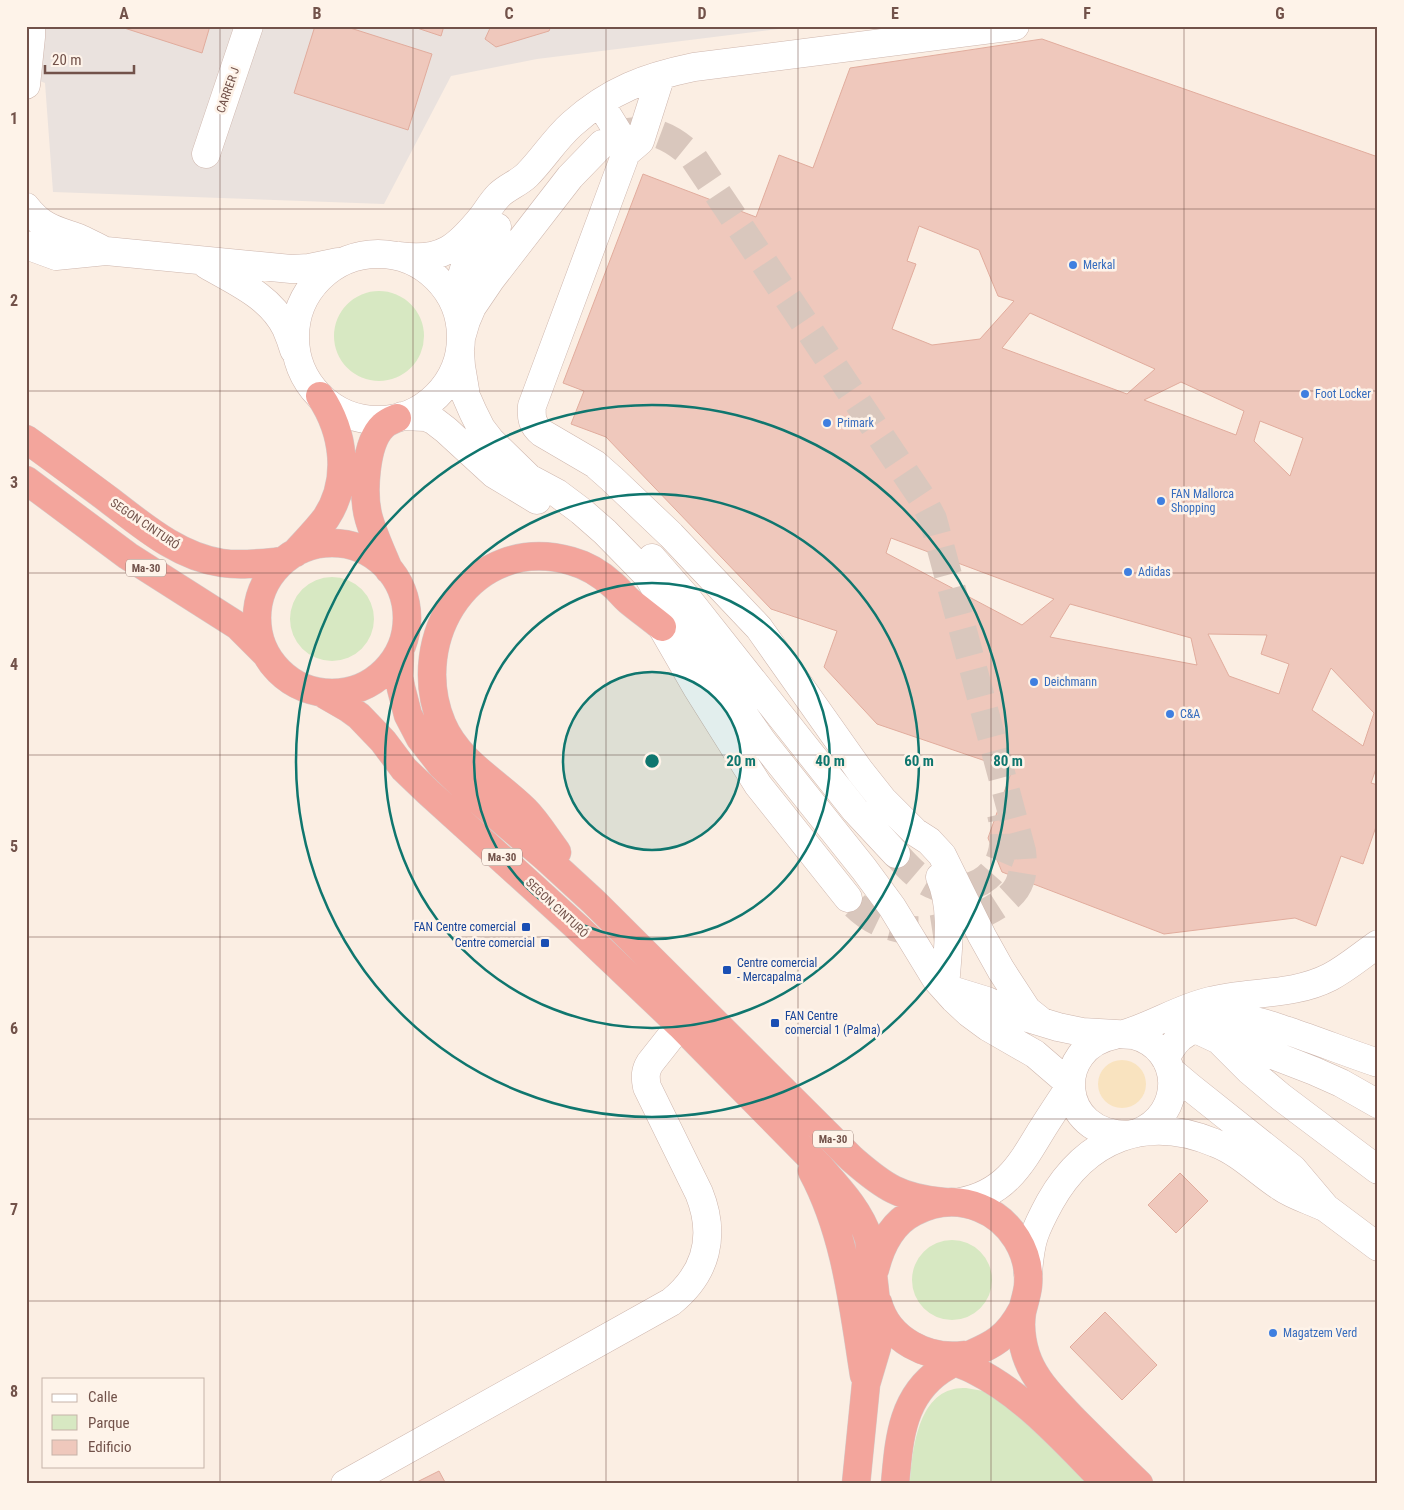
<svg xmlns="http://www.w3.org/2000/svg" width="1404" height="1510" font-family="'Roboto Condensed',sans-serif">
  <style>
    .industrial { fill: #eae2de }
    .green { fill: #d7e8c2 }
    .sand { fill: #f9e3bf }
    .building { fill: #efc8bc; stroke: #e1ac9d; fill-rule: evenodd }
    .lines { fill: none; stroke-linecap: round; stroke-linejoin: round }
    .minor-tunnel { stroke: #d9c7bd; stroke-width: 28; stroke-dasharray: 28 14; stroke-linecap: butt }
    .minor-casing { stroke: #ceb6ad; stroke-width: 29 }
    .highway-casing { stroke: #d5cbc9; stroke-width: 29 }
    .minor { stroke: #fff; stroke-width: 28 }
    .highway { stroke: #f3a59c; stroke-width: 28 }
    .grid { fill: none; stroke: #72524a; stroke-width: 1; stroke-opacity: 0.55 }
    .ring { fill: none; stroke: #0f766e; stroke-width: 2.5 }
    .shop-dot { fill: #3f7fe0; stroke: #fef3e9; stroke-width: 2 }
    .transit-dot { fill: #1a4fb4; stroke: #fef3e9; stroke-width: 2 }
    .labels { text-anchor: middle; stroke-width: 5; stroke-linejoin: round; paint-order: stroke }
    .shield { fill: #fef3e9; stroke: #9c827a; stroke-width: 1 }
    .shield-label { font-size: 11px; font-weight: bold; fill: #72524a }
    .street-label { font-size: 12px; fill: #72524a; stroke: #fef3e9 }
    .shop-label { font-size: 12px; fill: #366cbe; stroke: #fef3e9; text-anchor: start }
    .transit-label { font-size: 12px; fill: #164399; stroke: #fef3e9; text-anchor: end }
    .centre { fill: #0f766e; stroke: #fef3e9; stroke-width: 2.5 }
    .ring-label { font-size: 15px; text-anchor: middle; font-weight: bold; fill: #0f766e; stroke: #fef3e9; stroke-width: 5; stroke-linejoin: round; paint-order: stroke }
    .neatline { fill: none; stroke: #72524a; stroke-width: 2 }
    .grid-label { font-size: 16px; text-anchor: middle; font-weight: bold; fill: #72524a }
  </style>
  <rect width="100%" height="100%" fill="#fbeee3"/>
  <path class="industrial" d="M 26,26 L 803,26 L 537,59 L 451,76 L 384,204 L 53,192 L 45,83 L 26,76 Z"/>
  <path class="green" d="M334 336a45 45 0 1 1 90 0a45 45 0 1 1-90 0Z
    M290 619a42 42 0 1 1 84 0a42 42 0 1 1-84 0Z
    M912 1280a40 40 0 1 1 80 0a40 40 0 1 1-80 0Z
    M 966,1388 L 989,1392 L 1016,1409 L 1090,1484 L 910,1484 C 912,1453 917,1397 954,1389 C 957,1388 962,1388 966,1388 Z"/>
  <path class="sand" d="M1098 1084a24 24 0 1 1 48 0a24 24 0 1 1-48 0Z"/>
  <path class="building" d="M 118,26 L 210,26 L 202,53 Z
    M 315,26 L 344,26 L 432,54 L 408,130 L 294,93 Z
    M 411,26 L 444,26 L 441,36 Z
    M 491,26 L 551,26 L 549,31 L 496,47 L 485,39 Z
    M 1042,39 L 1378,157 L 1378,763 L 1371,783 L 1378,785 L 1378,821 L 1363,864 L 1341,856 L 1316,926 L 1295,918 L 1164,934 L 1002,872 L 988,838 L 1012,770 L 877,724 L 824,667 L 837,631 L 771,609 L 606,437 L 571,424 L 584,391 L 563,383 L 643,174 L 756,217 L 779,155 L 813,168 L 850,68 ZM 919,226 L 979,250 L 998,296 L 1014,301 L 980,339 L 932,345 L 892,329 L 916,264 L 907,261 ZM 1030,313 L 1155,369 L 1127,394 L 1002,348 ZM 1181,382 L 1244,411 L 1236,435 L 1144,400 ZM 1260,421 L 1303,438 L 1290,476 L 1254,441 ZM 891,538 L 1054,599 L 1022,625 L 886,553 ZM 1070,604 L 1191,638 L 1197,665 L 1050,637 ZM 1208,634 L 1267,635 L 1261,654 L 1289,664 L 1279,694 L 1229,676 ZM 1331,668 L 1374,713 L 1363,746 L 1312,710 Z
    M 1180,1173 L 1208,1201 L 1176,1233 L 1148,1205 Z
    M 1105,1312 L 1157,1365 L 1122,1400 L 1070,1347 Z
    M 439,1471 L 446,1484 L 413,1484 Z"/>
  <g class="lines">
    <path class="minor-tunnel" d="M 619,134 C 649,125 672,137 693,157 L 922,498 L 933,519 L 1022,851 C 1023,861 1024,871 1020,881 C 1011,909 954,927 927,930 C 917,931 903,930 893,927 C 875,923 860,912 848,898
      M 896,854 C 907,866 919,880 935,886 C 943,890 952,889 961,888 C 1000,883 1009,848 1001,814"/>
    <defs>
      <path id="minor" d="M 661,75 L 640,141 L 626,153 L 532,406 C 531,418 532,425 542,433 L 595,464 L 612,479 L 671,535 L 759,628 L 860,771 L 883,800 L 915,832 L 929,841 L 942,855 L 982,936 L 1001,970 L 1027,1010 L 1042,1022
        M 26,85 L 31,37 L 31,26
        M 600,103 L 624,142 L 626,153
        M 206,154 L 249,26
        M 26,207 C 43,229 57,230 81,239 C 88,242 95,246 103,250
        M 26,245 L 56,256 L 106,251 L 291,269 L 309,268 L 338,262
        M295 337a83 83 0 1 1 166 0a83 83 0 1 1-166 0Z
        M 400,256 C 442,262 458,247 483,216 C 488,209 493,201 499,195 C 507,187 519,183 527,175 C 543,159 555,139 572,124 C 610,90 646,77 694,67 L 1015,26
        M 207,265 C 236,282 270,296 286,328 C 289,335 292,343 294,350
        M 457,311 L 458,289 L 464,269 L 497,227
        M 461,338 L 466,321 L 472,307 L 491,279 L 570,177 L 602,144
        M 460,352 L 461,366 L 466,396 L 473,412 L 481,428 L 491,441 L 529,478 L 557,493 L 581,511 L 605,532 L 648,576 L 672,617 L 718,677 L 762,741 L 864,869 L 892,907 L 936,979 L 954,999 L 969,1013 L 988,1027 L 1035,1054 L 1071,1085
        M 402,416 L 425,417 L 433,420 L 446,430 L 494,474 L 537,500
        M 652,558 L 687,598 L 855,810 L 896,854
        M 663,629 L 697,688 L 758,785 L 848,898
        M 940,877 C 955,910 947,953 945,989
        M 948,989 L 987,1001 L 1015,1014 L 1058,1027 L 1082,1032 L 1133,1035 C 1184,1048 1185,1115 1137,1133
        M 1202,1032 L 1219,1040 L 1250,1071 L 1281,1097 L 1378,1170
        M 1124,1034 C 1154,1025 1180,1008 1210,1001 C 1250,991 1293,996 1330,977 C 1347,968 1362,955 1378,944
        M 1219,1034 L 1314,1071 L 1341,1083 L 1378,1104
        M 1115,1035 C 1052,1047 1057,1135 1128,1135
        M 1165,1058 C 1170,1051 1174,1042 1181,1037 C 1198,1024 1226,1018 1247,1020 C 1261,1021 1275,1027 1288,1031 C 1318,1041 1348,1053 1378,1063
        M 1171,1071 L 1190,1087 L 1293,1169 L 1326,1208 L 1378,1247
        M 960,1202 C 1004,1194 1020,1166 1041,1131 C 1051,1115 1061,1100 1071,1085
        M 1028,1273 C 1029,1261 1030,1248 1034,1236 C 1038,1224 1044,1213 1050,1202 C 1086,1138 1146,1114 1215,1143 C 1241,1153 1259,1173 1281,1187 C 1294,1196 1312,1201 1326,1208
        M 345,1484 L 671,1302 C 707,1273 716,1235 699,1193 L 647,1087 C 645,1077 645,1071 650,1063 L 680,1025"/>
      <path id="highway" d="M 26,439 C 54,459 82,480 109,500 C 143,526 179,557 222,563 C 242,566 263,563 283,561
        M 26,480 L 128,556 L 238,626 L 265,653
        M257 618a75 75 0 1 1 150 0a75 75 0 1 1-150 0Z
        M 295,553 C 306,541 317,530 326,518 C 351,480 344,432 320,396
        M 389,570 C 382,553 374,536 369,519 C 362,495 365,443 383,426 C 387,422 392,420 397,418
        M 400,651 L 399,677 L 401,688 L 408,715 L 420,738 L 442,766 L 468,791 L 545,857 L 594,902 L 852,1159 C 884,1187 900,1198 944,1202
        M 322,693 L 348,708 L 359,716 L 383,741 L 404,769 L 428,792 L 577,927 L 680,1025 L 818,1165 C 838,1188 859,1209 869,1239 L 879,1328 L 877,1347 L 866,1384 L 856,1484
        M 557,852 C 547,839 537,822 525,810 C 497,782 458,762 442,724 C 406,638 472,533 571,561 C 586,565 601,574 613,585 C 619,590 623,596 629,601 C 640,610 651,618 662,627
        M 812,1171 C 846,1234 853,1306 864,1375
        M 875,1269 C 881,1245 892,1223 914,1212 C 935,1201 958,1199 980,1208 C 1011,1220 1031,1253 1028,1286 C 1027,1295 1024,1303 1022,1312 C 1019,1330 1023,1351 1031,1367 C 1041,1387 1059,1404 1074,1420 C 1095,1441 1117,1463 1139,1484
        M 878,1303 C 888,1340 928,1360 964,1355
        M 945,1359 C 955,1362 965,1365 974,1370 C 1026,1396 1066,1443 1107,1484
        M 895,1484 C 899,1441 901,1397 941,1370 C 976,1347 1000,1352 1022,1310"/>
    </defs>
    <use href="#minor" class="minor-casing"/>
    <use href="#highway" class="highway-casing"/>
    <use href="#minor" class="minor"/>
    <use href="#highway" class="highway"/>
  </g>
  <path class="grid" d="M 220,26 L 220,1484M 413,26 L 413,1484M 606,26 L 606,1484M 798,26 L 798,1484M 991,26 L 991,1484M 1184,26 L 1184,1484M 26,209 L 1378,209M 26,391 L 1378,391M 26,573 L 1378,573M 26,755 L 1378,755M 26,937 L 1378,937M 26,1119 L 1378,1119M 26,1301 L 1378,1301"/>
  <circle cx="652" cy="761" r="89" fill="#0f766e" fill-opacity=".12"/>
  <g class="ring">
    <circle cx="652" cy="761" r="89"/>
    <circle cx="652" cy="761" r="178"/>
    <circle cx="652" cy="761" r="267"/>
    <circle cx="652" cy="761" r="356"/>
  </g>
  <g class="shop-dot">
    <circle cx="1073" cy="265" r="5"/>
    <circle cx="1305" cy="394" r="5"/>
    <circle cx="827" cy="423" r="5"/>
    <circle cx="1161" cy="501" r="5"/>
    <circle cx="1128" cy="572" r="5"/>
    <circle cx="1034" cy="682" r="5"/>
    <circle cx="1170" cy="714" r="5"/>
    <circle cx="1273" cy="1333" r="5"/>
  </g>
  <g class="transit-dot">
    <rect x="521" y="922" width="10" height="10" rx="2.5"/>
    <rect x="540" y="938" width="10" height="10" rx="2.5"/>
    <rect x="722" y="965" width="10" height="10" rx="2.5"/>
    <rect x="770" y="1018" width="10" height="10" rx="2.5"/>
  </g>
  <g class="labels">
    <g class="shield">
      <rect x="126" y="559.5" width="40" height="17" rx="4"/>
      <rect x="482" y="848.5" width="40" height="17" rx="4"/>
      <rect x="813" y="1130.5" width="40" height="17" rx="4"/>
    </g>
    <g class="shield-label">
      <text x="146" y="572">Ma-30</text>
      <text x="502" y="861">Ma-30</text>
      <text x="833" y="1143">Ma-30</text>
    </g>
    <g class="street-label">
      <text transform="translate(228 90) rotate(-71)" y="4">CARRER J</text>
      <text transform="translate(145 524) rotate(34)" y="4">SEGON CINTURÓ</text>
      <text transform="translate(557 908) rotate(43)" y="4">SEGON CINTURÓ</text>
    </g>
    <g class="shop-label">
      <text x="1083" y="269">Merkal</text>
      <text x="1315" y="398">Foot Locker</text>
      <text x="837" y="427">Primark</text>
      <text x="1171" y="498">FAN Mallorca<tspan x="1171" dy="14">Shopping</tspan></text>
      <text x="1138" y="576">Adidas</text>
      <text x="1044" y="686">Deichmann</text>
      <text x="1180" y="718">C&amp;A</text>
      <text x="1283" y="1337">Magatzem Verd</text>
    </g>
    <g class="transit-label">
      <text x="516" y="931">FAN Centre comercial</text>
      <text x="535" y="947">Centre comercial</text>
      <text x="737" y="967" text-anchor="start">Centre comercial<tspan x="737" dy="14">- Mercapalma</tspan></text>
      <text x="785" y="1020" text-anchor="start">FAN Centre<tspan x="785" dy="14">comercial 1 (Palma)</tspan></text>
    </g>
  </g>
  <circle cx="652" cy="761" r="8" class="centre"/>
  <g class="ring-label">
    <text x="741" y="766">20 m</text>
    <text x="830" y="766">40 m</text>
    <text x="919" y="766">60 m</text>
    <text x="1008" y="766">80 m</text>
  </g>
  <rect width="1404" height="1510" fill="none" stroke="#fef3e9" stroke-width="55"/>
  <rect x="42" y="1378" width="162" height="90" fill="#fef3e9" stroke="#c6b3a9"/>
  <rect x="52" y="1394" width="25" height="8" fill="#ffffff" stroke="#c6b3a9"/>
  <text x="88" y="1402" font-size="15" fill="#72524a">Calle</text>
  <rect x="52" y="1415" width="25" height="15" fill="#d7e8c2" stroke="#c6b3a9"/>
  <text x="88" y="1428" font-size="15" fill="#72524a">Parque</text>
  <rect x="52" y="1440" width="25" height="15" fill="#efc8bc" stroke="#c6b3a9"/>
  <text x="88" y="1452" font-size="15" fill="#72524a">Edificio</text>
  <path d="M45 65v8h89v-8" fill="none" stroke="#72524a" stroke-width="2.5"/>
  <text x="52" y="65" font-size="15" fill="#72524a" stroke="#fef3e9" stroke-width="4" paint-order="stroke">20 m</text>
  <rect x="28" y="28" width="1348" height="1454" class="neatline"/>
  <g class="grid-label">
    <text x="124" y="19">A</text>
    <text x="317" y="19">B</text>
    <text x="509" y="19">C</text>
    <text x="702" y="19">D</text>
    <text x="895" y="19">E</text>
    <text x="1087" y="19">F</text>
    <text x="1280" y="19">G</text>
    <text x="14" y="124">1</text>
    <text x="14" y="306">2</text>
    <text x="14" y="488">3</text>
    <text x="14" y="670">4</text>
    <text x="14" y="852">5</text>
    <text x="14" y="1034">6</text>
    <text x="14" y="1215">7</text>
    <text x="14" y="1397">8</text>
  </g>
</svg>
